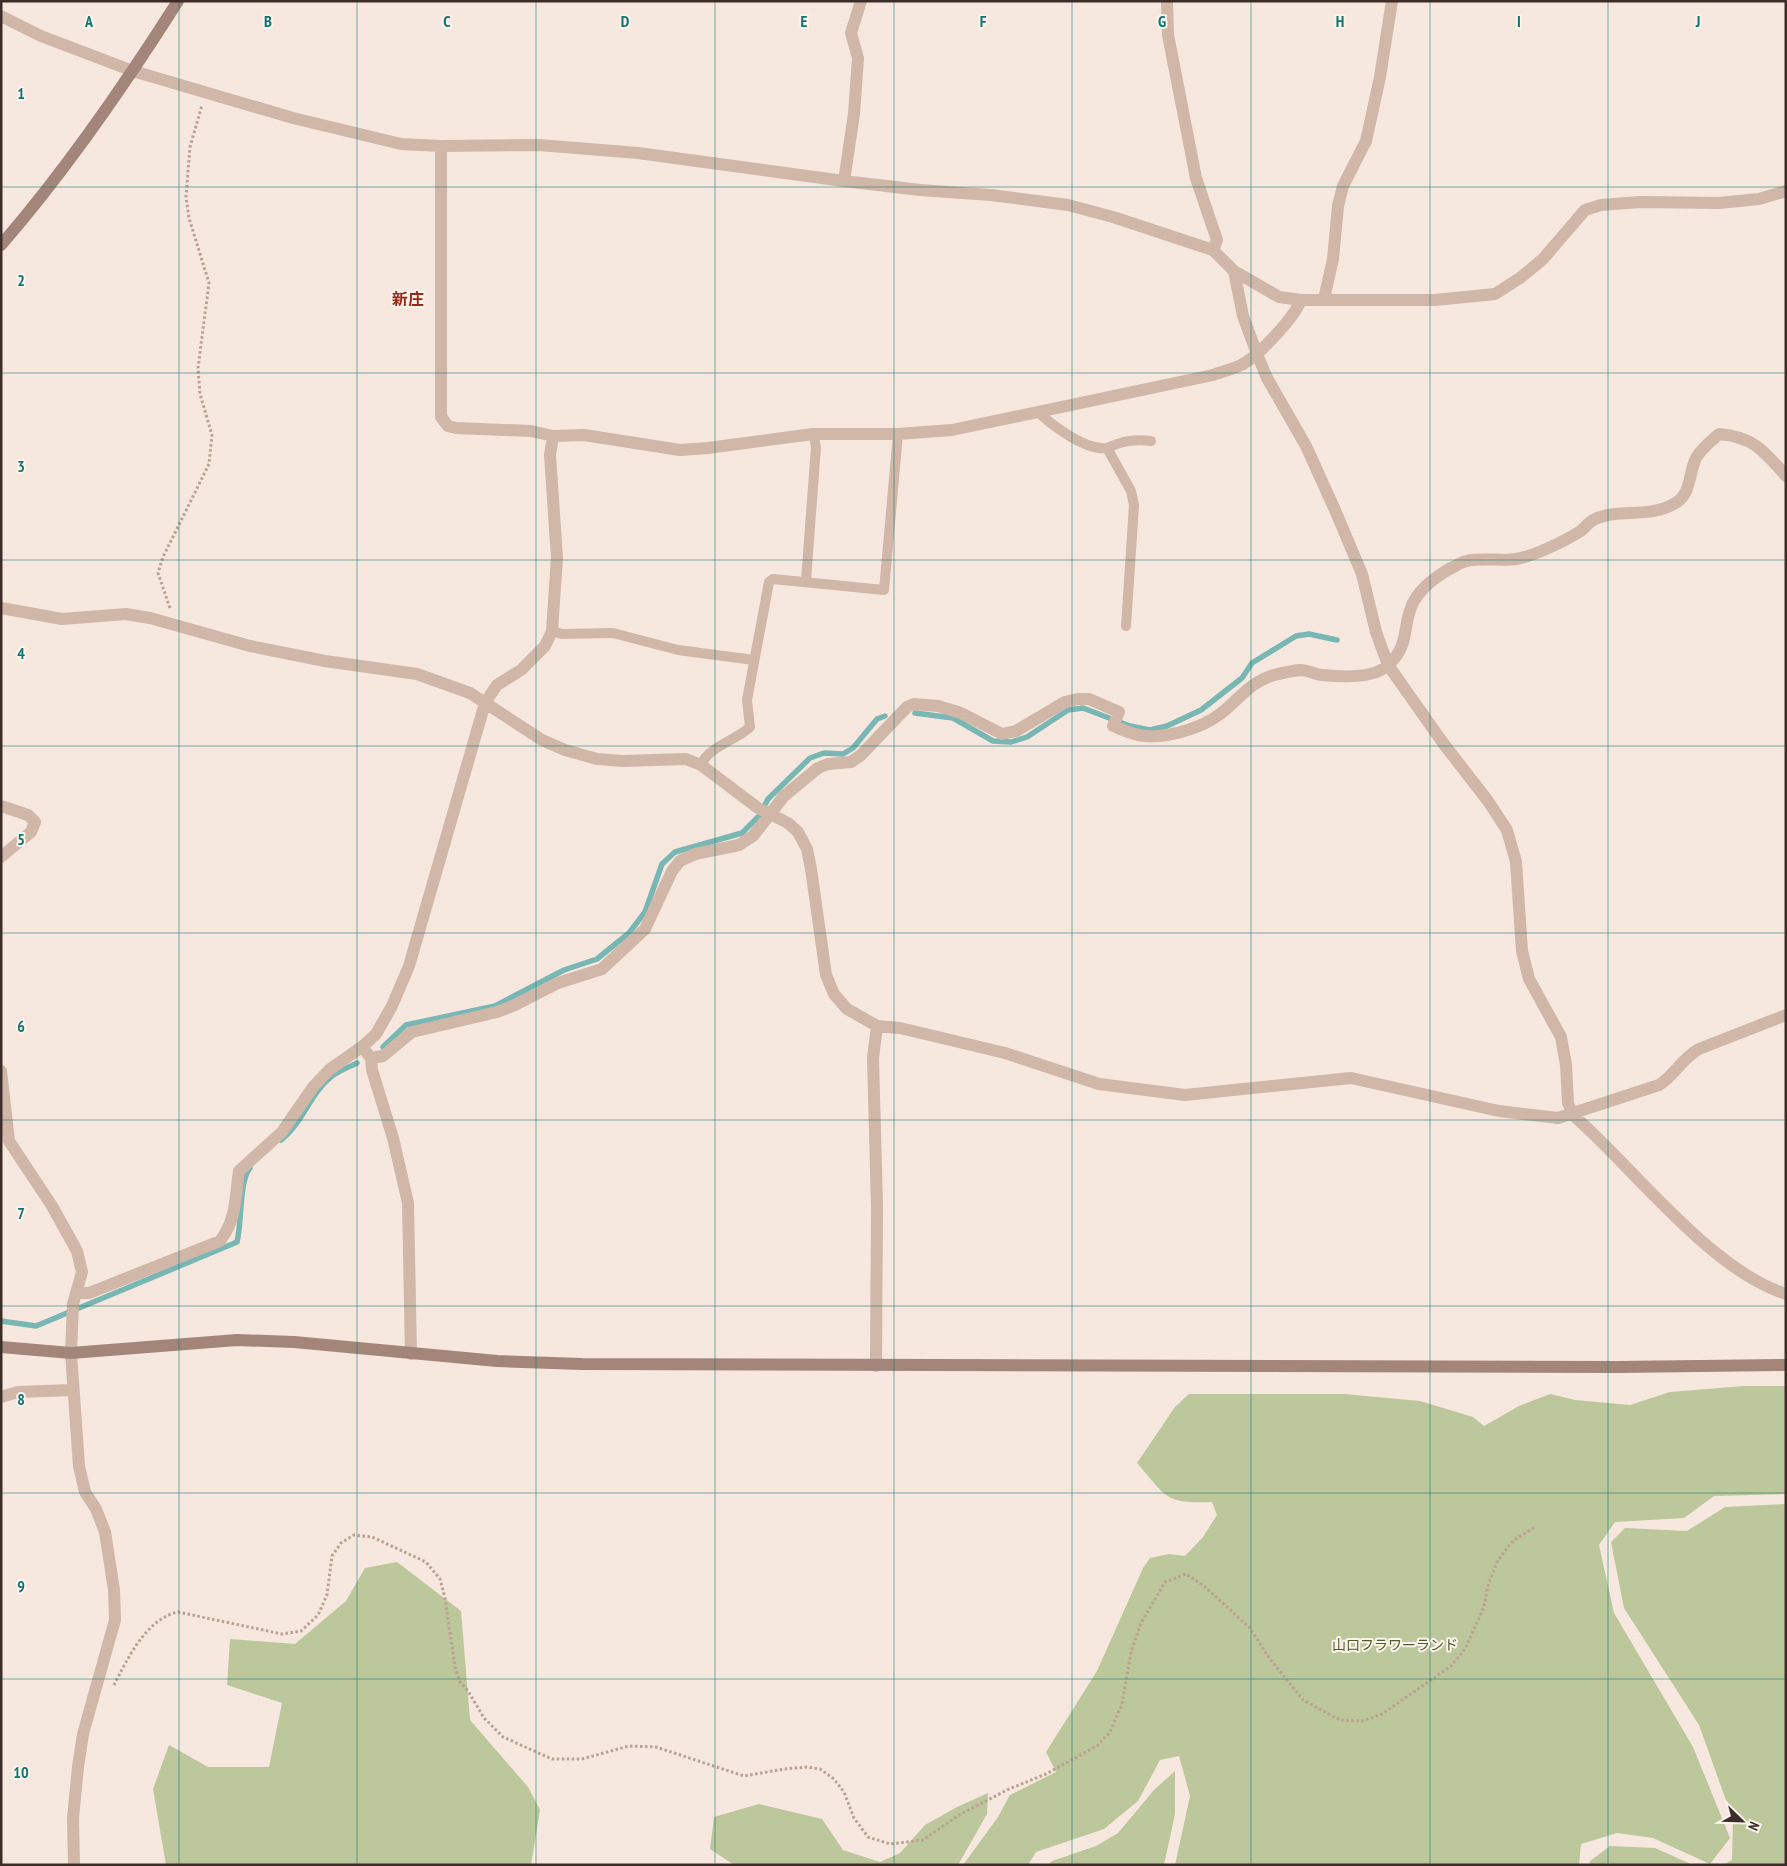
<svg xmlns="http://www.w3.org/2000/svg" width="1787" height="1866" font-family="'PT Sans Narrow','Noto Sans JP',sans-serif">
  <style>
    .green { fill: #bcc79c }
    .lines { fill: none; stroke-linecap: round; stroke-linejoin: round }
    .stream { stroke: #79b7b4; stroke-width: 5.5 }
    .path { stroke: #bca092; stroke-width: 3; stroke-dasharray: 2.5 2.5; stroke-linecap: butt }
    .lane { stroke: #d0b7a8; stroke-width: 10 }
    .street { stroke: #d0b7a8; stroke-width: 12 }
    .secondary { stroke: #a48579; stroke-width: 12 }
    .grid { fill: none; stroke: #0f766e; stroke-width: 1; stroke-opacity: 0.55 }
    .labels { text-anchor: middle; stroke-width: 4; stroke-linejoin: round; paint-order: stroke }
    .park-label { font-size: 14px; fill: #4f5e29; stroke: #fcf3ec }
    .quarter-label { font-size: 16px; font-weight: bold; fill: #962a17; stroke: #fcf3ec }
    .grid-label { font-size: 16px; text-anchor: middle; font-weight: bold; fill: #0f766e; stroke: #fcf3ec; stroke-width: 4; stroke-linejoin: round; paint-order: stroke }
  </style>
  <rect width="100%" height="100%" fill="#f6e8de"/>
  <path class="green" d="M 1744,1386 L 1786,1386 L 1786,1494 L 1714,1496 L 1684,1518 L 1615,1522 L 1599,1545 L 1614,1613 L 1693,1747 L 1730,1838 L 1710,1864 L 1653,1838 L 1617,1833 L 1581,1844 L 1579,1865 L 1175,1865 L 1190,1796 L 1179,1756 L 1160,1760 L 1138,1801 L 1104,1829 L 1036,1852 L 1028,1865 L 963,1865 L 998,1817 L 1010,1795 L 1056,1772 L 1046,1752 L 1097,1671 L 1143,1568 L 1150,1558 L 1169,1554 L 1185,1556 L 1203,1537 L 1217,1515 L 1212,1502 C 1164,1504 1167,1497 1137,1463 L 1175,1407 L 1189,1394 L 1344,1394 L 1420,1401 L 1473,1417 L 1484,1426 L 1519,1406 L 1550,1394 L 1575,1400 L 1630,1405 L 1670,1392 Z
    M 1786,1504 L 1786,1865 L 1723,1865 L 1732,1860 L 1733,1820 L 1699,1725 L 1624,1608 L 1611,1542 L 1625,1528 L 1687,1531 L 1725,1507 Z
    M 397,1562 L 461,1611 L 470,1720 L 528,1787 L 540,1810 L 531,1865 L 166,1865 L 153,1789 L 169,1745 L 208,1767 L 269,1767 L 282,1703 L 227,1685 L 230,1639 L 295,1644 L 346,1601 L 365,1568 Z
    M 1175,1771 L 1175,1814 L 1164,1865 L 1048,1865 L 1052,1861 L 1096,1846 L 1118,1833 L 1154,1790 Z
    M 988,1793 L 987,1814 L 958,1865 L 734,1865 L 710,1849 L 714,1817 L 759,1804 L 822,1819 L 843,1850 L 880,1862 L 900,1853 L 925,1825 L 957,1807 Z
    M 1610,1846 L 1655,1848 L 1693,1865 L 1589,1865 L 1590,1861 Z"/>
  <g class="lines">
    <path class="stream" d="M 915,713 L 953,718 L 993,741 L 1011,742 L 1027,737 L 1068,710 L 1083,708 L 1130,726 L 1150,730 L 1167,726 L 1201,710 L 1242,678 L 1252,663 L 1296,636 L 1309,634 L 1337,640
      M 383,1047 L 406,1025 L 495,1006 L 564,970 L 597,959 L 629,933 L 645,912 L 662,864 L 675,852 L 742,833 L 759,816 L 768,799 L 810,758 L 824,753 L 843,754 L 853,748 L 877,719 L 885,716
      M 281,1140 C 303,1123 310,1093 332,1076 C 339,1071 349,1067 357,1063
      M 1,1321 L 36,1326 L 237,1242 C 242,1222 239,1181 250,1168"/>
    <path class="path" d="M 170,608 L 158,573 L 163,557 L 209,464 L 212,435 L 200,394 L 198,368 L 209,283 L 189,218 L 186,197 L 190,147 L 202,105
      M 114,1685 C 128,1658 146,1619 178,1612 L 282,1634 L 301,1631 L 318,1615 L 327,1595 L 332,1556 L 341,1543 L 354,1535 L 372,1537 L 426,1562 L 440,1579 L 445,1598 L 455,1667 L 460,1682 L 468,1691 L 484,1718 L 503,1737 L 552,1759 L 582,1759 L 629,1746 L 656,1747 L 744,1776 L 784,1769 L 807,1767 L 820,1769 L 834,1779 L 844,1792 L 854,1818 L 868,1837 L 890,1844 L 923,1840 L 959,1815 L 1009,1789 L 1046,1774 L 1097,1746 L 1110,1732 L 1122,1704 L 1131,1652 L 1141,1623 L 1165,1582 L 1186,1574 L 1204,1586 L 1249,1627 L 1270,1659 L 1303,1700 L 1340,1720 L 1362,1721 L 1382,1714 L 1451,1666 L 1465,1649 L 1484,1607 L 1488,1585 L 1498,1560 L 1513,1541 L 1535,1527"/>
    <path class="lane" d="M 1038,412 C 1053,426 1086,451 1107,448 L 1131,491 L 1134,505 L 1126,626
      M 1107,448 C 1122,441 1134,439 1151,441
      M 806,580 L 816,447 L 813,434
      M 552,631 L 562,634 L 613,633 L 678,650 L 754,660
      M 701,765 C 709,746 735,741 750,727 L 747,700 L 769,582 L 773,579 L 884,590 L 898,434"/>
    <path class="street" d="M 1167,1 L 1168,35 L 1196,178 L 1217,240 L 1213,250
      M 1,16 L 41,36 L 133,71 L 293,118 L 401,144 L 441,146 L 539,145 L 638,153 L 844,181 L 920,190 L 991,195 L 1068,205 L 1113,217 L 1213,250 L 1234,271 L 1260,286 L 1279,297 L 1301,300 L 1435,300 L 1495,294 L 1520,278 L 1543,259 L 1585,210 L 1601,205 L 1640,202 L 1719,203 L 1759,199 L 1786,191
      M 441,146 L 441,417 L 448,426 L 456,428 L 531,431 L 553,436 L 584,435 L 680,450 L 708,448 L 813,434 L 898,434 L 952,430 L 1213,375 C 1223,371 1234,369 1243,364 C 1260,354 1294,318 1301,300
      M 844,181 L 854,114 L 858,58 L 851,33 L 861,1
      M 1234,271 L 1243,316 L 1257,354 L 1267,378 L 1306,446 L 1335,510 L 1362,574 L 1376,632 L 1388,665 L 1443,743 L 1488,801 L 1507,830 L 1516,862 L 1522,951 L 1529,979 L 1561,1037 L 1566,1065 L 1568,1103 L 1573,1115 C 1634,1168 1710,1270 1786,1294
      M 1324,299 L 1333,259 L 1338,206 L 1343,186 L 1366,141 L 1380,77 L 1392,1
      M 1,608 L 62,619 L 126,614 L 150,618 L 250,646 L 325,661 L 417,674 L 470,693 L 542,740 L 565,750 L 597,759 L 623,761 L 686,759 L 701,765 L 758,808 L 788,823 L 798,832 L 807,849 L 811,869 L 826,975 L 834,994 L 847,1009 L 877,1026 L 900,1028 L 1005,1053 L 1099,1084 L 1185,1095 L 1351,1078 L 1499,1111 L 1558,1118 L 1659,1085 C 1675,1075 1681,1059 1699,1049 L 1786,1015
      M 1,806 L 28,815 L 35,822 L 31,832 L 1,857
      M 367,1053 L 371,1058 L 372,1070 L 393,1138 L 408,1203 L 411,1354
      M 371,1058 L 383,1056 L 412,1032 L 497,1012 L 515,1005 L 558,983 L 602,969 L 645,929 L 672,871 L 680,861 L 695,854 L 739,845 L 753,836 L 784,796 L 818,768 L 828,764 L 851,762 L 861,755 L 907,707 L 914,704 L 938,706 L 961,713 L 1002,734 L 1016,731 L 1065,702 L 1078,699 L 1089,699 L 1119,712 L 1113,726 C 1123,730 1133,735 1145,736 C 1168,738 1202,728 1220,714 C 1240,699 1248,683 1274,675 C 1282,673 1291,671 1300,670 C 1307,670 1315,674 1322,675 C 1341,677 1372,679 1387,666 C 1412,645 1401,623 1414,601 C 1422,586 1442,572 1457,565 C 1473,555 1498,562 1516,559 C 1534,556 1563,542 1579,532 C 1584,529 1588,523 1593,520 C 1618,507 1650,520 1677,502 C 1691,493 1689,472 1696,458 C 1702,448 1710,442 1719,434 C 1754,437 1764,451 1786,476
      M 1,1071 L 9,1141 L 52,1206 L 77,1251 L 82,1272 L 73,1304 L 71,1353 L 79,1466 L 85,1492 L 96,1509 L 105,1532 L 114,1590 L 115,1620 L 83,1734 L 78,1767 L 73,1818 L 74,1865
      M 78,1293 L 89,1293 L 220,1241 C 237,1218 235,1198 239,1171 L 282,1132 L 313,1087 L 329,1070 L 363,1046 L 376,1034 L 392,1006 L 409,966 L 485,703 L 497,685 L 521,670 L 545,646 L 552,631 L 557,558 L 550,455 L 553,436
      M 876,1366 L 877,1206 L 873,1058 L 877,1026
      M 1,1397 L 18,1392 L 72,1390"/>
    <path class="secondary" d="M 1,245 C 67,169 124,86 178,1
      M 1,1347 L 71,1353 L 237,1340 L 294,1342 L 497,1361 L 582,1364 L 1618,1367 L 1786,1365"/>
  </g>
  <path class="grid" d="M 179,1 L 179,1865M 357,1 L 357,1865M 536,1 L 536,1865M 715,1 L 715,1865M 894,1 L 894,1865M 1072,1 L 1072,1865M 1251,1 L 1251,1865M 1430,1 L 1430,1865M 1608,1 L 1608,1865M 1,187 L 1786,187M 1,373 L 1786,373M 1,560 L 1786,560M 1,746 L 1786,746M 1,933 L 1786,933M 1,1120 L 1786,1120M 1,1306 L 1786,1306M 1,1493 L 1786,1493M 1,1679 L 1786,1679"/>
  <g class="labels">
    <g class="park-label">
      <text x="1395" y="1650">山口フラワーランド</text>
    </g>
    <g class="quarter-label">
      <text x="408" y="305">新庄</text>
    </g>
  </g>
  <g class="grid-label">
    <text x="89" y="27">A</text>
    <text x="268" y="27">B</text>
    <text x="447" y="27">C</text>
    <text x="625" y="27">D</text>
    <text x="804" y="27">E</text>
    <text x="983" y="27">F</text>
    <text x="1162" y="27">G</text>
    <text x="1340" y="27">H</text>
    <text x="1519" y="27">I</text>
    <text x="1698" y="27">J</text>
    <text x="21" y="99">1</text>
    <text x="21" y="286">2</text>
    <text x="21" y="472">3</text>
    <text x="21" y="659">4</text>
    <text x="21" y="845">5</text>
    <text x="21" y="1032">6</text>
    <text x="21" y="1219">7</text>
    <text x="21" y="1405">8</text>
    <text x="21" y="1592">9</text>
    <text x="21" y="1778">10</text>
  </g>
  <rect width="1787" height="1866" fill="none" stroke="#3c2d29" stroke-width="5"/>
  <g transform="translate(1742 1821) rotate(113)" stroke="#fcf3ec" stroke-width="4" paint-order="stroke">
  <path d="M0-4L9 19L0 12L-9 19Z" fill="#3c2d29"/>
  <text y="-8" font-size="14" font-weight="bold" text-anchor="middle" fill="#3c2d29">N</text>
  </g>
</svg>
